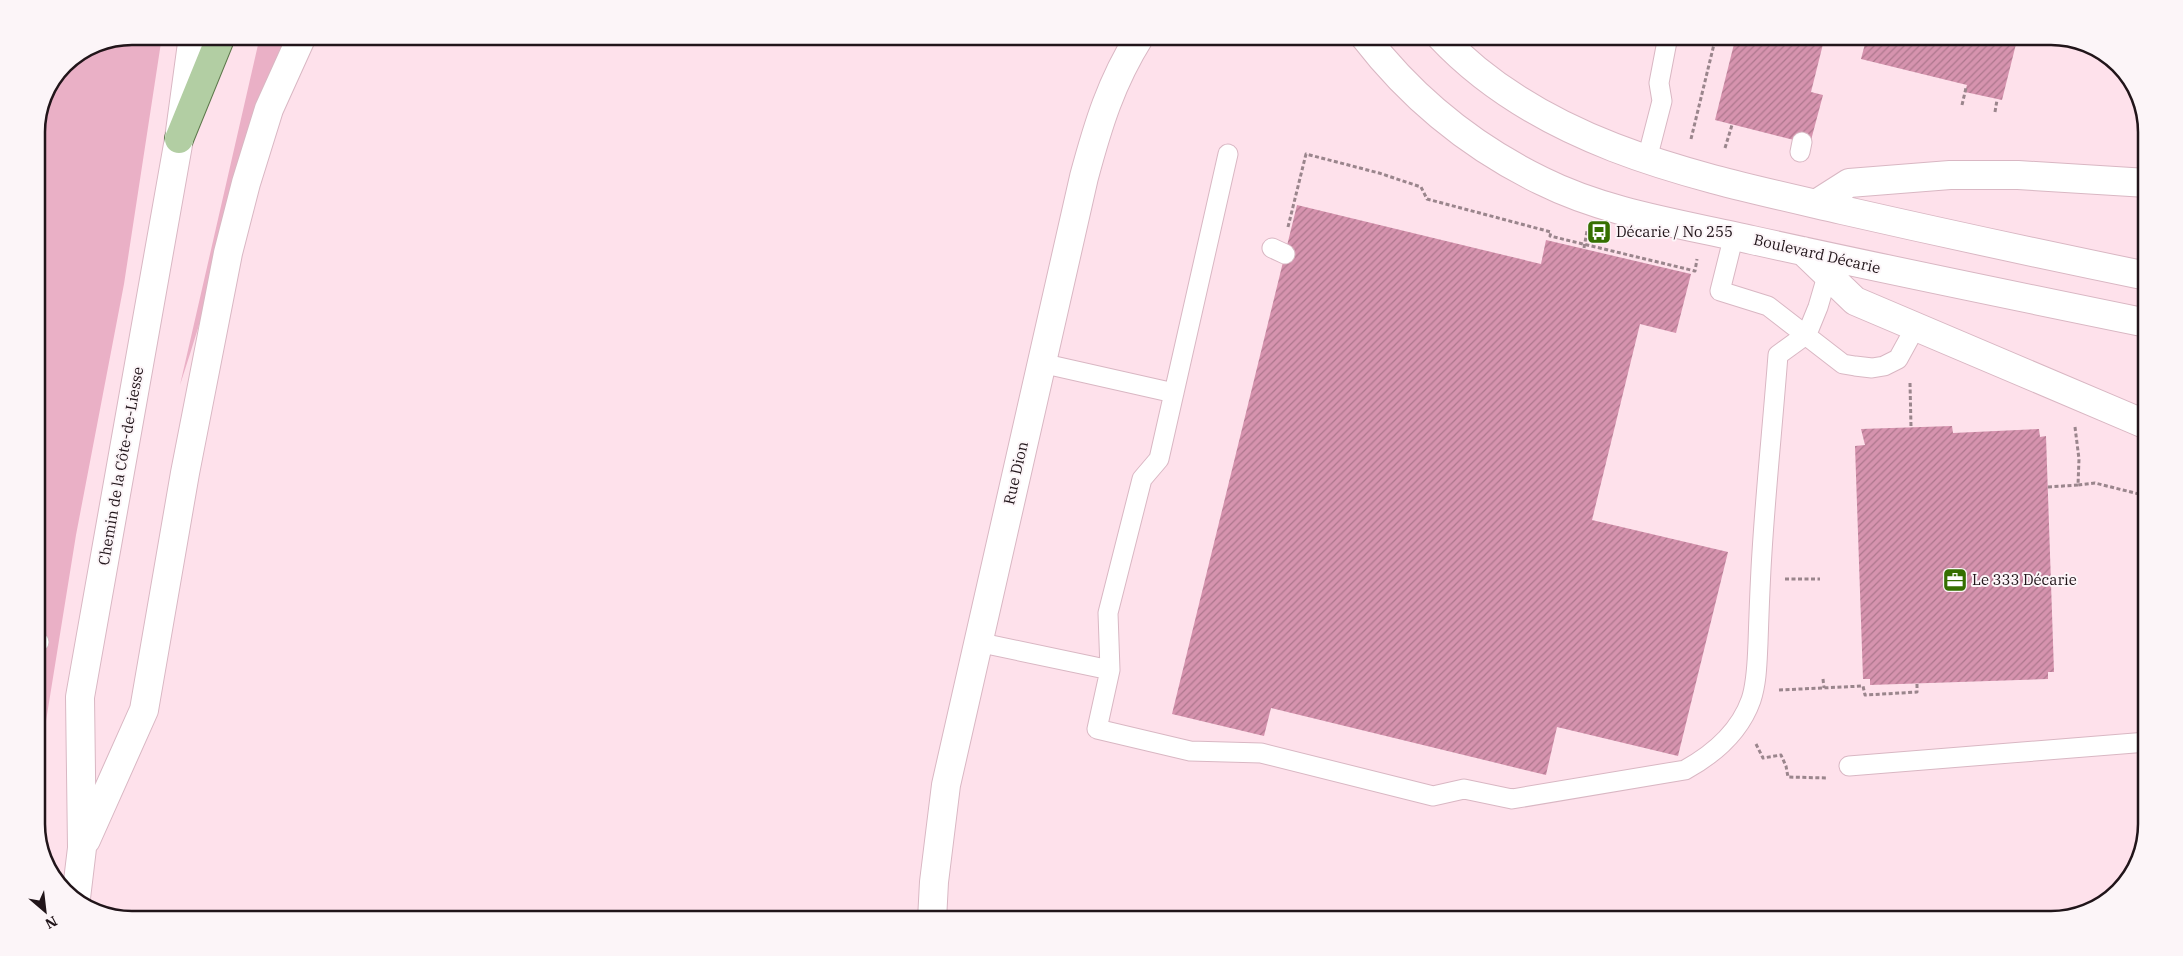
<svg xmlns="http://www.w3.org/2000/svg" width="2183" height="956" font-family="'IBM Plex Serif',serif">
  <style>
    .green { fill: #eab0c6 }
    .building { fill: url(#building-hatch) }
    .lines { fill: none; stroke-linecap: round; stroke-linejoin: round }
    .lane-casing { stroke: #d9b7c3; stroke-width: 21 }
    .street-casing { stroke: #d9b7c3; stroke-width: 30 }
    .secondary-casing { stroke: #d9b7c3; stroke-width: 30 }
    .primary-casing { stroke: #5d784b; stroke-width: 30 }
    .path { stroke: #9a858c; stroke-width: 3; stroke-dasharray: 4 2.5; stroke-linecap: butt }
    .lane { stroke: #fff; stroke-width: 19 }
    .street { stroke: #fff; stroke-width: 28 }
    .secondary { stroke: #fff; stroke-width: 28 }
    .primary { stroke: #b2cea3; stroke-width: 28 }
    .labels { text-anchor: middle; stroke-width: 4; stroke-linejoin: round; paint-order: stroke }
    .poi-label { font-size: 15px; fill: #21151a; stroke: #fcf5f8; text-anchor: start }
    .street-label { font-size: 15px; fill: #21151a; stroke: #fcf5f8 }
    .rim { fill: none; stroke: #21151a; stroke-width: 2.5 }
  </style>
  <defs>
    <pattern id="building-hatch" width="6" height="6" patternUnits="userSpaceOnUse" patternTransform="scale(1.25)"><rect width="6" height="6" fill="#d693ae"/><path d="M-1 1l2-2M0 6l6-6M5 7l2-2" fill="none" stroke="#ad778d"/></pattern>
  </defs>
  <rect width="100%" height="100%" fill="#fee1eb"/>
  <path class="green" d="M 132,36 L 162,36 L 124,284 L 76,535 L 36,783 L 36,126 L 64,64 L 95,43 Z
    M 260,36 L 288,36 C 258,94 245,158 229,221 C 214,276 198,330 180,385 Z"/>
  <path class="building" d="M 1736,36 L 1825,36 L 1811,92 L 1823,95 L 1810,144 L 1715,120 Z
    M 1867,36 L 2018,36 L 2002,100 L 1965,92 L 1967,85 L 1861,59 Z
    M 1297,205 L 1541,264 L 1546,240 L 1691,274 L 1676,333 L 1640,324 L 1592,520 L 1728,552 L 1678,756 L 1557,727 L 1546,775 L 1271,708 L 1264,736 L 1172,714 Z
    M 1952,426 L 1953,433 L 2039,429 L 2040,437 L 2046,436 L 2054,672 L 2048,672 L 2048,679 L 1870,685 L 1870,679 L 1863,679 L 1855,446 L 1865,445 L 1861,429 Z"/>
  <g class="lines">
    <defs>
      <path id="lane" d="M 1800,152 L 1802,142
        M 1647,159 L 1662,101 L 1659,83 L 1668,36
        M 1734,235 L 1720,291 L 1768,306 L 1843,364 L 1855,366 L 1872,368 L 1884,366 L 1898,359 L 1915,328
        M 1272,248 L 1285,254
        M 1041,363 L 1174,393
        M 36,642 L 39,642
        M 977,642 L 1110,670 L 1108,613 L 1142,479 L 1159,459 L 1228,154
        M 1110,670 L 1097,729 L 1190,751 L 1261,753 L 1433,796 L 1464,789 L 1512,799 L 1685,770 C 1714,754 1740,731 1751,700 C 1757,682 1757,662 1758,643 C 1759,613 1760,582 1762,552 C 1766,487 1773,421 1778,355 L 1807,334 L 1818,307 L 1830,266
        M 1849,766 L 2147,742"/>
      <path id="street" d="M 932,920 L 934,882 L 946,785 L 1084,177 C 1098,125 1111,82 1140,36"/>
      <path id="secondary" d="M 1364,36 C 1411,97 1472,147 1542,181 C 1606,213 1682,224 1752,240 C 1883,269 2015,296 2147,323
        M 1440,36 C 1544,147 1700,177 1842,210 C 1943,233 2045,255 2147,276
        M 1816,204 L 1849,183 L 1950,175 L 2018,175 L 2147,183
        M 1803,251 L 1855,301 L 2147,425
        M 86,840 L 144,710 L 185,473 L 228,253 L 246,183 L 269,109 L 302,36
        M 76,898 L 82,848 L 80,697 L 179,139 L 193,36"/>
      <path id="primary" d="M 179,139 L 221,36"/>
    </defs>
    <use href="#lane" class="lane-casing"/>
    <use href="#street" class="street-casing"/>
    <use href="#secondary" class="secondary-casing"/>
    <use href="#primary" class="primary-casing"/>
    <path class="path" d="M 1962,105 L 1966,88
      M 1995,112 L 1997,100
      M 1691,139 L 1716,36
      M 1725,148 L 1732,125
      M 1288,227 L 1306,154 L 1379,173 L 1421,187 L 1427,199 L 1551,232 L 1550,236 L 1695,271 L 1697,259
      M 1584,248 L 1587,231
      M 1910,383 L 1911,427
      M 2075,427 L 2079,459 L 2078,485 L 2095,483 L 2139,494
      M 2048,487 L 2078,485
      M 1785,579 L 1820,579
      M 1823,679 L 1824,688
      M 1779,690 L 1863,686 L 1865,695 L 1917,692 L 1917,684
      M 1756,744 L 1763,758 L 1781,755 L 1786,766 L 1788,777 L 1827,778"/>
    <use href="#lane" class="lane"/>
    <use href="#street" class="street"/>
    <use href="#secondary" class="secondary"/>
    <use href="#primary" class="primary"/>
  </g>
  <defs>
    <symbol id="bus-square" viewBox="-11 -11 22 22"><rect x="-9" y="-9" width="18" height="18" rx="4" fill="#356f00" stroke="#fcf5f8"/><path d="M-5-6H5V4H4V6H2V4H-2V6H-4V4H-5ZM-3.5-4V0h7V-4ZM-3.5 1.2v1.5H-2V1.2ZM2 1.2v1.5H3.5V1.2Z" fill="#fff"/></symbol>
    <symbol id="office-square" viewBox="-11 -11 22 22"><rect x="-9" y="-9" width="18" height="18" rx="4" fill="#356f00" stroke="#fcf5f8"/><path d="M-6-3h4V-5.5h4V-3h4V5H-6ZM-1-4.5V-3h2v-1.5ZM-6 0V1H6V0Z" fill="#fff"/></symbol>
  </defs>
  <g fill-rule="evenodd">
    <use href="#bus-square" x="1585" y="218" width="28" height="28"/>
    <use href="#office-square" x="1941" y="566" width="28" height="28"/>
  </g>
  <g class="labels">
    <g class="poi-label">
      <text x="1616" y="237">Décarie / No 255</text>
      <text x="1972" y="585">Le 333 Décarie</text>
    </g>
    <g class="street-label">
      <text transform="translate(1817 254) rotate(13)" y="5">Boulevard Décarie</text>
      <text transform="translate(121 466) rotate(-80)" y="5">Chemin de la Côte-de-Liesse</text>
      <text transform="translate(1016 473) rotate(-77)" y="5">Rue Dion</text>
    </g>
  </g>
  <path d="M0 0H2183V956H0ZM132 45H2051A87 87 0 0 1 2138 132V824A87 87 0 0 1 2051 911H132A87 87 0 0 1 45 824V132A87 87 0 0 1 132 45Z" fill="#fcf5f8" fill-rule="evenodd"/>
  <path class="rim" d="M132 45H2051A87 87 0 0 1 2138 132V824A87 87 0 0 1 2051 911H132A87 87 0 0 1 45 824V132A87 87 0 0 1 132 45Z"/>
  <g transform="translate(45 911) rotate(152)" stroke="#fcf5f8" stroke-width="4" paint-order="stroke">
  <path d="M0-4L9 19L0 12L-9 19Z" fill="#21151a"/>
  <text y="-8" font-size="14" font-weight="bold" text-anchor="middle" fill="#21151a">N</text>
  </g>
</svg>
